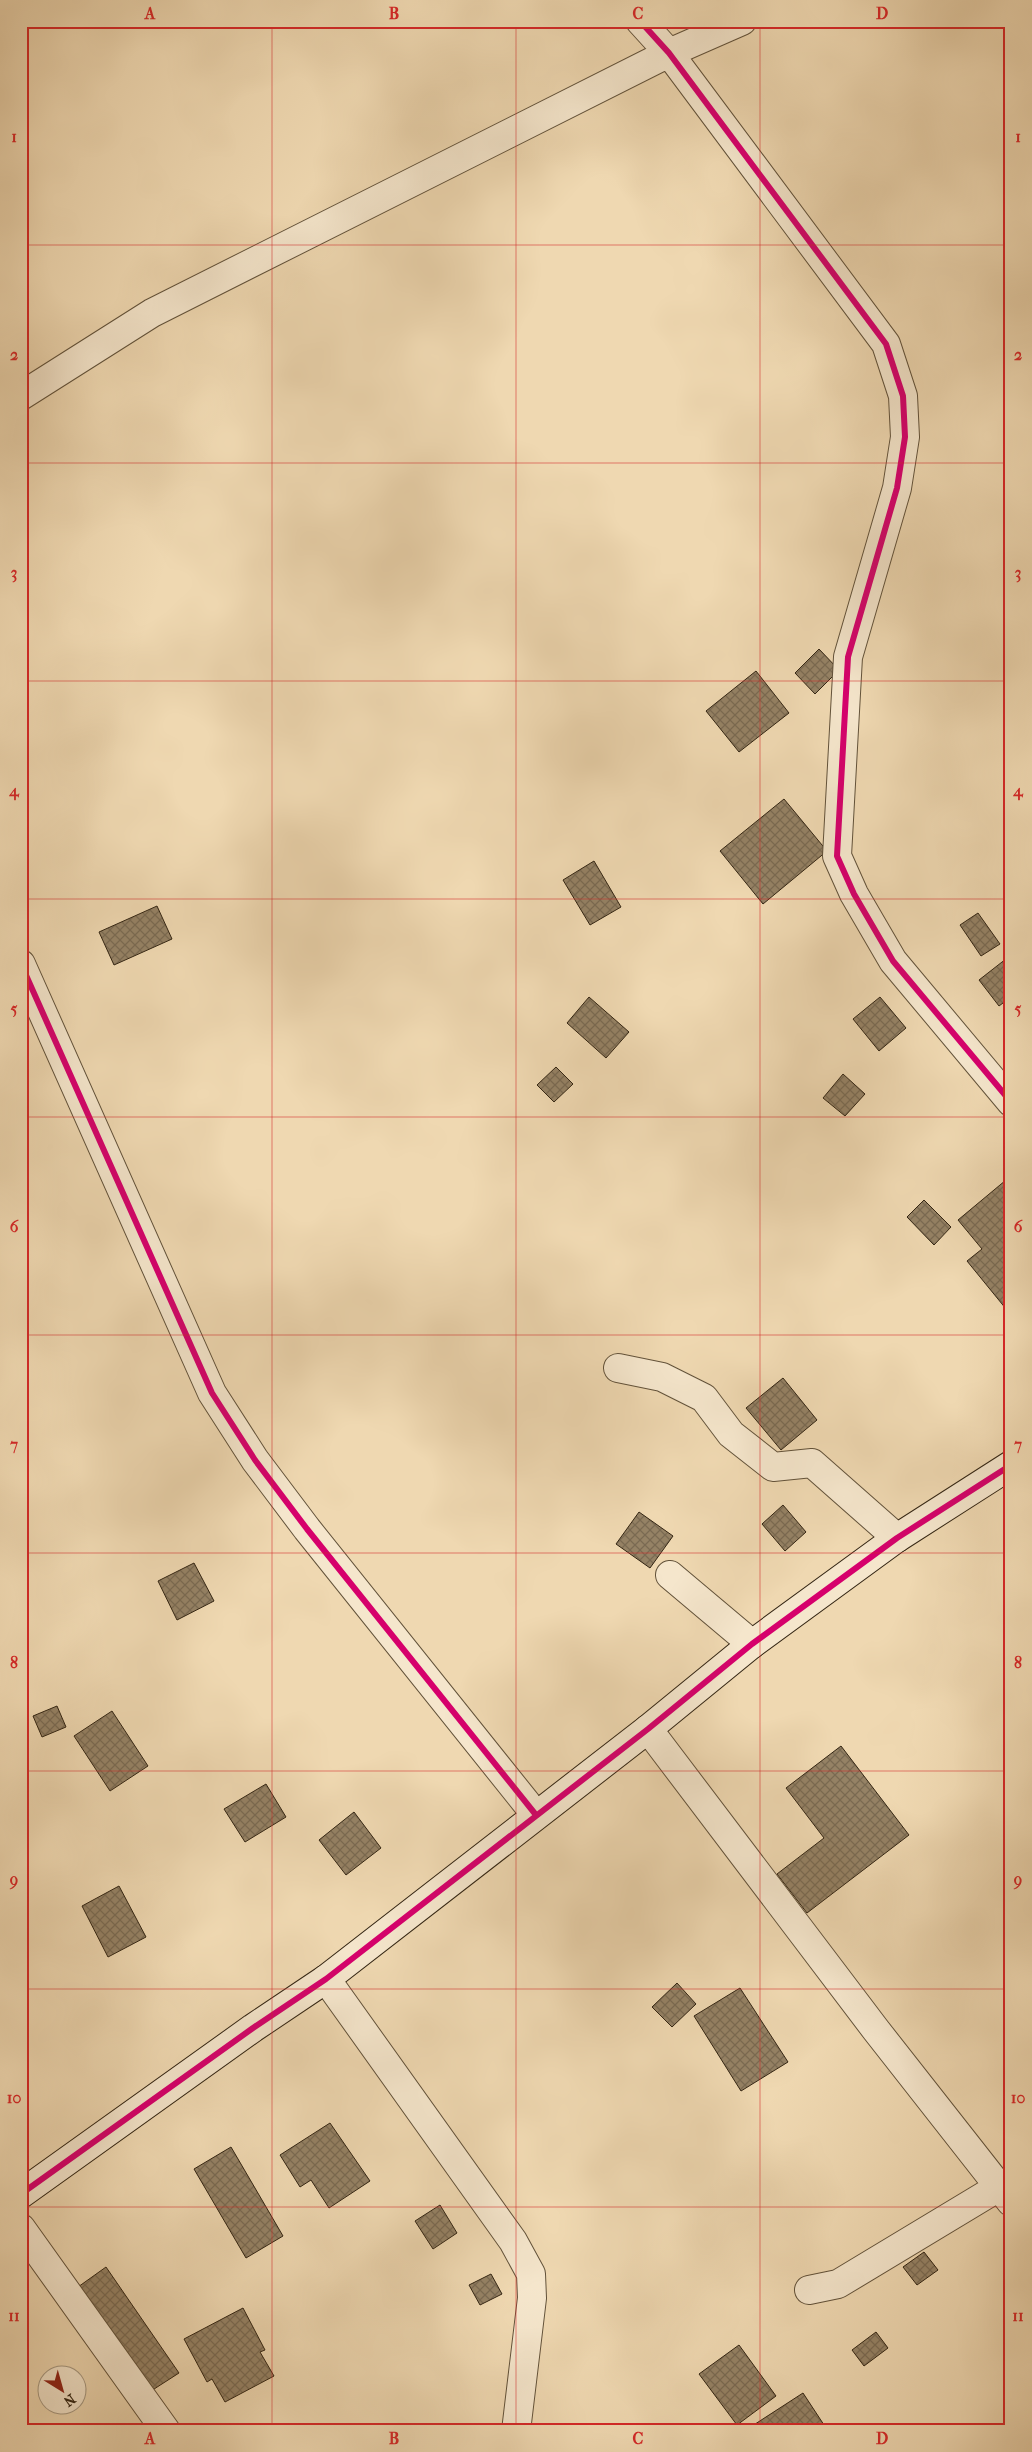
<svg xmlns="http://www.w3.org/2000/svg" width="1032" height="2452" font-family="'IM FELL French Canon',serif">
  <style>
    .building { fill: url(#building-cross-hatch); stroke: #332513 }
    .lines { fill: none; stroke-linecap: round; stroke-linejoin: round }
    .street-casing { stroke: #62523a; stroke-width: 30 }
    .secondary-casing { stroke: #332513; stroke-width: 30 }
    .street { stroke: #f5e6cc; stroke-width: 28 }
    .secondary { stroke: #f5e6cc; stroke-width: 28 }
    .cycleway-casing { stroke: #f5e6cc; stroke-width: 9 }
    .cycleway { stroke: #d6006c; stroke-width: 6 }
    .grid { fill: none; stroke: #d62828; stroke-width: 1; stroke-opacity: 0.55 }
    .neatline { fill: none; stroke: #d62828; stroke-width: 2 }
    .grid-label { font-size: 16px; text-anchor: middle; font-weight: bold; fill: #d62828 }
  </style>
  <defs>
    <pattern id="building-cross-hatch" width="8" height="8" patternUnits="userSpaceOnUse" patternTransform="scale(1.25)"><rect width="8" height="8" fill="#958265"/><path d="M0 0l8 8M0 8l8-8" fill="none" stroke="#7a6a52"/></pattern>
  </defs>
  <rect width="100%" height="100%" fill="#efd8b1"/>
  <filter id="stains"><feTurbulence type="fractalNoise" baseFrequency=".004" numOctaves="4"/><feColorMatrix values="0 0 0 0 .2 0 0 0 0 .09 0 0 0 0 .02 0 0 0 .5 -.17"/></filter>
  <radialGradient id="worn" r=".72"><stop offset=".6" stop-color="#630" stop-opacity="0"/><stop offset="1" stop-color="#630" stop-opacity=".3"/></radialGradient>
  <path class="building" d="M 819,649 L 839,670 L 815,694 L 795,673 Z
    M 756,671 L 789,713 L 739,752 L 706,711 Z
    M 784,799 L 827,851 L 763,904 L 720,851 Z
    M 594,861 L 621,907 L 590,925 L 563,880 Z
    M 157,906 L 172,939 L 114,965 L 99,932 Z
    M 978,913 L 1000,944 L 981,956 L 960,925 Z
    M 1011,955 L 1011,997 L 999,1006 L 979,980 Z
    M 589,997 L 629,1032 L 606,1058 L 567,1023 Z
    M 880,997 L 906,1028 L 879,1051 L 853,1019 Z
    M 556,1067 L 573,1084 L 554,1102 L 537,1085 Z
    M 843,1074 L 865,1094 L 845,1116 L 823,1098 Z
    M 1006,1180 L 1011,1186 L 1011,1315 L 967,1261 L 982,1249 L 958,1220 Z
    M 924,1200 L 951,1227 L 934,1245 L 907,1217 Z
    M 783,1378 L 817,1420 L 781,1450 L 746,1408 Z
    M 783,1505 L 806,1532 L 785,1551 L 762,1524 Z
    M 639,1512 L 673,1536 L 650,1568 L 616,1544 Z
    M 194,1563 L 214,1601 L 177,1620 L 158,1581 Z
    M 57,1706 L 66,1727 L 42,1737 L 33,1716 Z
    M 112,1711 L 148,1766 L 110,1791 L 74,1736 Z
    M 841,1746 L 909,1835 L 807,1913 L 777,1874 L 824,1838 L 786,1788 Z
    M 266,1784 L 286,1817 L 245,1842 L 224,1809 Z
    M 354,1812 L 381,1848 L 346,1875 L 319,1840 Z
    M 119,1886 L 146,1937 L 108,1957 L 82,1906 Z
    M 677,1983 L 696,2004 L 672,2027 L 652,2007 Z
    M 740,1988 L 788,2062 L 741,2091 L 694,2016 Z
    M 330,2123 L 370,2181 L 329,2208 L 311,2180 L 300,2187 L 280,2155 Z
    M 231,2147 L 283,2236 L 246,2258 L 194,2169 Z
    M 440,2205 L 457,2233 L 433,2249 L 415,2221 Z
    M 924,2252 L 938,2270 L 917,2285 L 903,2267 Z
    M 106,2267 L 179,2373 L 151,2391 L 78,2287 Z
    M 491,2274 L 502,2294 L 480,2305 L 469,2285 Z
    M 243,2308 L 265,2350 L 260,2352 L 274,2376 L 225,2402 L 212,2379 L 207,2382 L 184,2339 Z
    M 876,2332 L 888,2348 L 864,2366 L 852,2350 Z
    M 739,2345 L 776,2396 L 737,2425 L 699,2374 Z
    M 803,2393 L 828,2431 L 751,2431 L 749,2428 Z"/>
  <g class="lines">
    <defs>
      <path id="street" d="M 640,21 L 669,53 L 886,344 L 903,396 L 905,437 L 897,488 L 848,657 L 837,856 L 854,894 L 893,961 L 1011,1102
        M 21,396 L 152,313 L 669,53 L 742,21
        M 21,964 L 212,1393 L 255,1460 L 307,1529 L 536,1815
        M 618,1368 L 662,1377 L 704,1398 L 731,1434 L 773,1467 L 812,1463 L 897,1538
        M 670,1575 L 752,1644
        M 648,1729 L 876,2030 L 1011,2202
        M 326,1979 L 513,2241 L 531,2274 L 532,2298 L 516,2431
        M 21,2228 L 166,2431
        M 809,2290 L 838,2284 L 999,2187"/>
      <path id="secondary" d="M 21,2194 L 253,2028 L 326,1979 L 648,1729 L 752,1644 L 897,1538 L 1011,1465"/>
    </defs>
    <use href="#street" class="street-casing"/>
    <use href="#secondary" class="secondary-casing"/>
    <use href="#street" class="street"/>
    <use href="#secondary" class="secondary"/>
    <defs>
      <path id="cycleway" d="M 640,21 L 669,53 L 886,344 L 903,396 L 905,437 L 897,488 L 848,657 L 837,856 L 854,894 L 893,961 L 1011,1102
        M 21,964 L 212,1393 L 255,1460 L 307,1529 L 536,1815
        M 21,2194 L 253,2028 L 326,1979 L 648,1729 L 752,1644 L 897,1538 L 1011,1465"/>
    </defs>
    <use href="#cycleway" class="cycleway-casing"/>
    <use href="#cycleway" class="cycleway"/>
  </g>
  <path class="grid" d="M 272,21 L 272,2431M 516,21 L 516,2431M 760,21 L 760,2431M 21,245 L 1011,245M 21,463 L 1011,463M 21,681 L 1011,681M 21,899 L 1011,899M 21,1117 L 1011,1117M 21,1335 L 1011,1335M 21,1553 L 1011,1553M 21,1771 L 1011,1771M 21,1989 L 1011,1989M 21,2207 L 1011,2207"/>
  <rect width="1032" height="2452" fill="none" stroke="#efd8b1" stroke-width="55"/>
  <g transform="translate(62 2390) rotate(143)"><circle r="24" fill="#f5e6cc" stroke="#a79982"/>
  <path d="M0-4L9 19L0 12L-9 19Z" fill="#8f2418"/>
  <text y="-8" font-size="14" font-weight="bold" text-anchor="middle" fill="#332513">N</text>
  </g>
  <rect x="28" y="28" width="976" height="2396" class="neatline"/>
  <g class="grid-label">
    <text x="150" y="19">A</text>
    <text x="394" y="19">B</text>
    <text x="638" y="19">C</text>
    <text x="882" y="19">D</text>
    <text x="14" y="142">1</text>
    <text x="1018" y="142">1</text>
    <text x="14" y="360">2</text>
    <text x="1018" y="360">2</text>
    <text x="14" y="578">3</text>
    <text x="1018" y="578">3</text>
    <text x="14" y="796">4</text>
    <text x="1018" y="796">4</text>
    <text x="14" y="1014">5</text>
    <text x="1018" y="1014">5</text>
    <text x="14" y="1232">6</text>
    <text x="1018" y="1232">6</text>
    <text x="14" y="1450">7</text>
    <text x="1018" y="1450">7</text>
    <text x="14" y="1668">8</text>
    <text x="1018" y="1668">8</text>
    <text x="14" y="1885">9</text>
    <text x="1018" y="1885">9</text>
    <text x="14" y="2103">10</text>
    <text x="1018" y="2103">10</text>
    <text x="14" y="2321">11</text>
    <text x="1018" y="2321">11</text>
    <text x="150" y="2444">A</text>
    <text x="394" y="2444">B</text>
    <text x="638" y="2444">C</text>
    <text x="882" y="2444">D</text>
  </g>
  <rect width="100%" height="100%" filter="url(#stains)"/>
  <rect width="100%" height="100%" fill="url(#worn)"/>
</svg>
